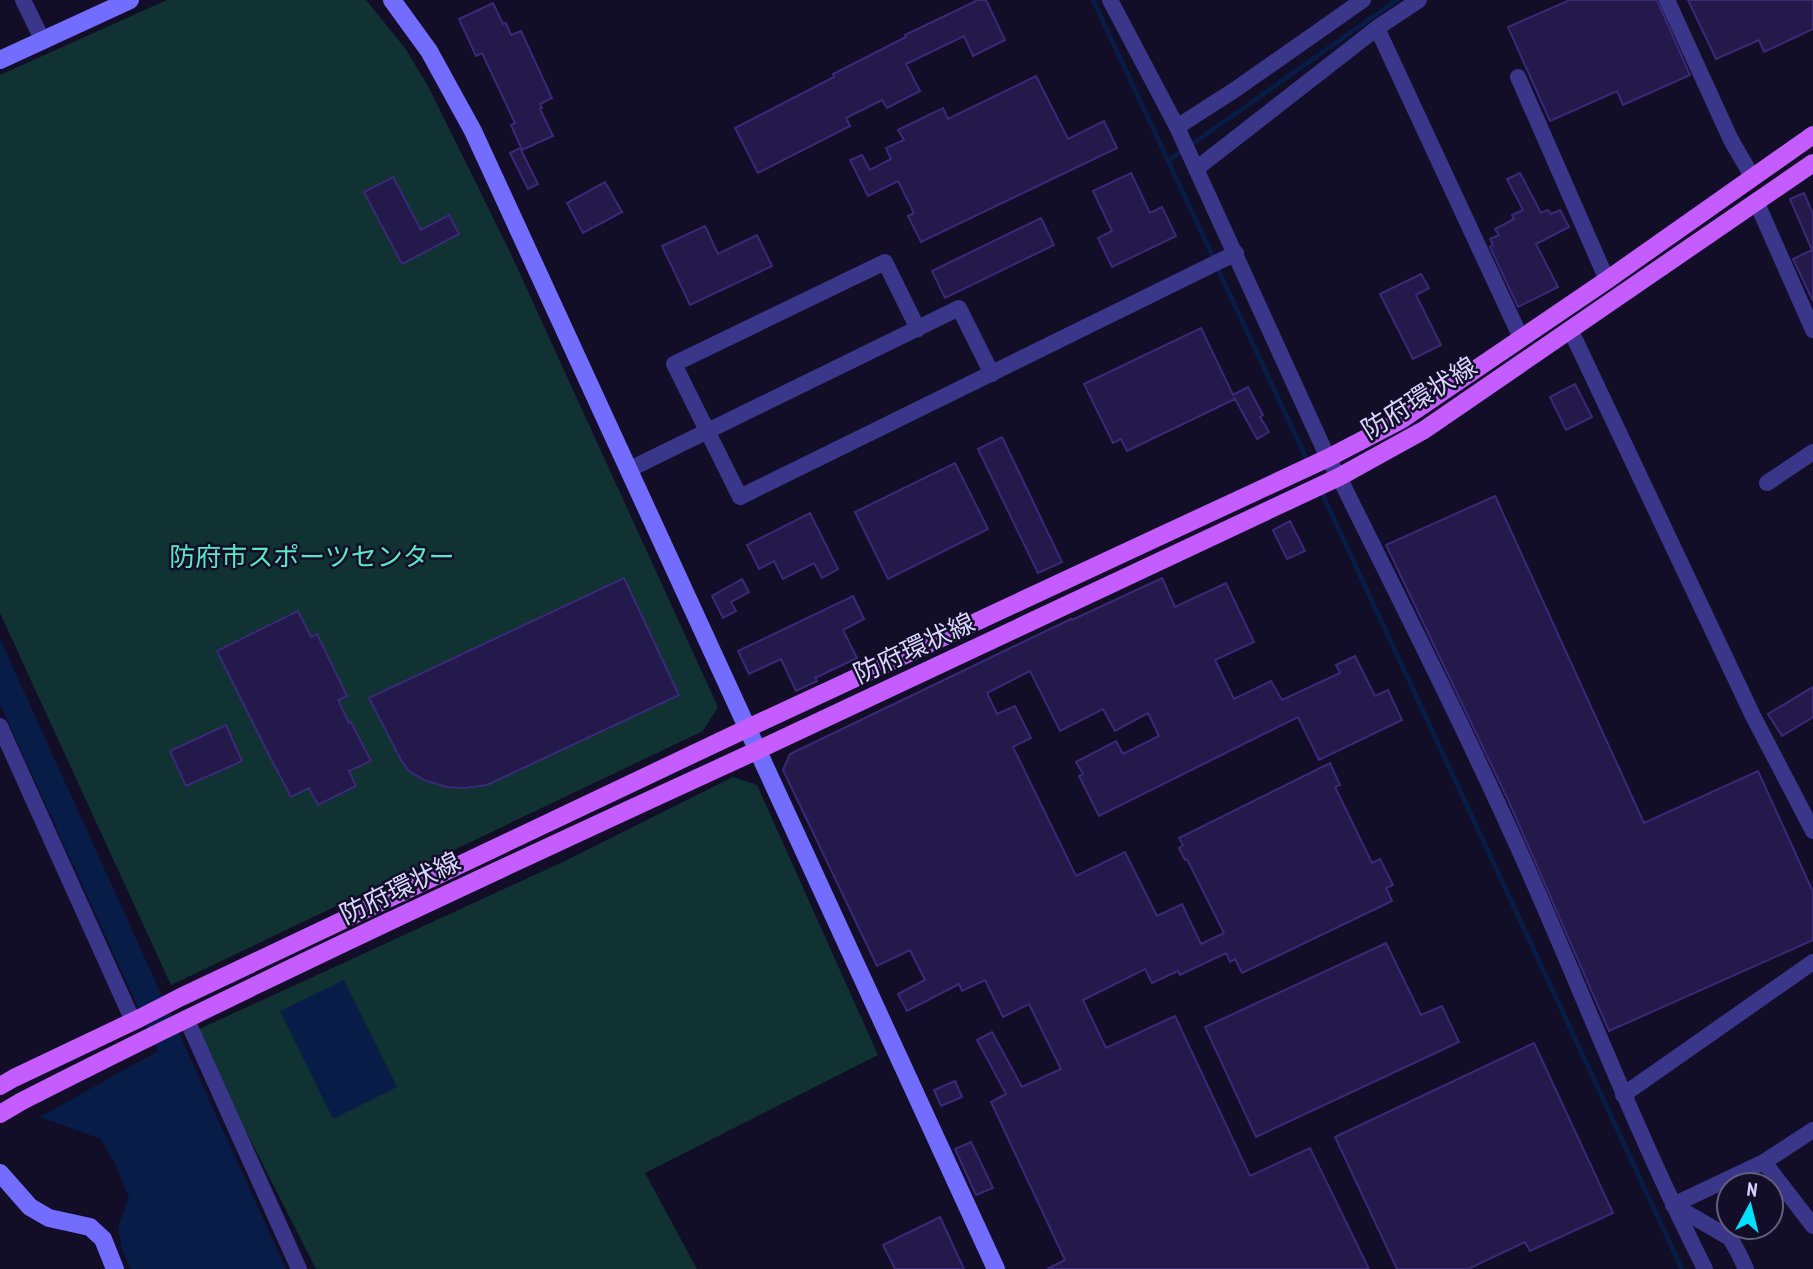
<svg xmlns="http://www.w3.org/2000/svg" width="1813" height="1269" font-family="'PT Sans Narrow','Noto Sans JP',sans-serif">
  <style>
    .green { fill: #103232 }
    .water { fill: #071d48 }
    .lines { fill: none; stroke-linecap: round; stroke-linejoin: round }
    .stream { stroke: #071d48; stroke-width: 4.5 }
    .building { fill: #23194a; stroke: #3a2978; stroke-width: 2 }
    .street { stroke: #3a368a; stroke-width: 16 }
    .secondary { stroke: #726cff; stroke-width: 18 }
    .primary { stroke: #c55cff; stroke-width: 18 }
    .labels { text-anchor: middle; stroke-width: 5; stroke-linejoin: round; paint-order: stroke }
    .street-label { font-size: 26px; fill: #dad5ff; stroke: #130e28 }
    .park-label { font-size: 26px; fill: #58e8c6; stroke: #130e28 }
  </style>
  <rect width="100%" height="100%" fill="#130e28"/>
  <path class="green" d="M 167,0 L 366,0 L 405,48 L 428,86 L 510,252 L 718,707 L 703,731 L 171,985 L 0,613 L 0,75 Z
    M 733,777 L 757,785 L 878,1055 L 645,1173 L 697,1269 L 316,1269 L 195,1031 L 563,862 Z"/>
  <path class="water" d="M 0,639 L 286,1269 L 131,1269 L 122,1249 L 118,1228 L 129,1197 L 114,1162 L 101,1139 L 40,1117 L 158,1051 L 0,704 Z
    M 344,980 L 397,1087 L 333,1119 L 280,1011 Z"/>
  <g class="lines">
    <path class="stream" d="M 1093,0 L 1214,259
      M 1168,161 L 1397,0
      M 1217,267 L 1308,462
      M 1320,489 L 1682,1269"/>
  </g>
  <path class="building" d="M 978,0 L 986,0 L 1005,40 L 973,56 L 964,36 L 906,64 L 920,91 L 887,108 L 882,100 L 846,118 L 850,126 L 758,173 L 735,128 L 834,77 L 833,74 L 906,37 L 905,35 Z
    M 1570,0 L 1657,0 L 1690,75 L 1623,105 L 1617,91 L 1550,121 L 1508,27 Z
    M 1688,0 L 1813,0 L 1813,29 L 1764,52 L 1759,40 L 1716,59 Z
    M 493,3 L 503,24 L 506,23 L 511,35 L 521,31 L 552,98 L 540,104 L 542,108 L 540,109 L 553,136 L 522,150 L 511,125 L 515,123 L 482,53 L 476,56 L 459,19 Z
    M 1036,76 L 1068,139 L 1104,121 L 1117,148 L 921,242 L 908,216 L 914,213 L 898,181 L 868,196 L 850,160 L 862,155 L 870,170 L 891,159 L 886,148 L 904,140 L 898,130 L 943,108 L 948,119 Z
    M 520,148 L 538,184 L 528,189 L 510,153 Z
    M 1131,173 L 1150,213 L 1162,207 L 1176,236 L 1112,267 L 1098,238 L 1112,231 L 1093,191 Z
    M 1520,173 L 1541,213 L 1548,210 L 1551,214 L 1560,210 L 1569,227 L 1536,244 L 1558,287 L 1518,307 L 1490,247 L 1493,245 L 1490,239 L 1499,235 L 1495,229 L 1514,219 L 1512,215 L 1523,210 L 1507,179 Z
    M 393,177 L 421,230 L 449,215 L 459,234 L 402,264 L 364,192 Z
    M 605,182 L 622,212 L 583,233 L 567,203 Z
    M 1804,193 L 1813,214 L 1813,301 L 1793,259 L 1812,250 L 1790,199 Z
    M 1041,218 L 1054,245 L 945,298 L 932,271 Z
    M 705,226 L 718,254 L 757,235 L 772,266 L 690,305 L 662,246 Z
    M 1421,274 L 1429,288 L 1416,295 L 1441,345 L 1413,359 L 1380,294 Z
    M 1201,328 L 1233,395 L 1248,387 L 1263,415 L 1260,417 L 1269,432 L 1257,439 L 1234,397 L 1235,399 L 1127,451 L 1121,439 L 1113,443 L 1084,384 Z
    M 1575,384 L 1592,417 L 1566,430 L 1550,397 Z
    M 1002,437 L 1062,562 L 1038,573 L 978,449 Z
    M 955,463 L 988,529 L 888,579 L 855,512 Z
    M 1495,496 L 1644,823 L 1758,771 L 1813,892 L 1813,940 L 1609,1031 L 1509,802 L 1386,545 Z
    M 810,513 L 838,569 L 822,578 L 814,563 L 783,579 L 774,561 L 759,569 L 747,545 Z
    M 1290,521 L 1305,551 L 1287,559 L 1273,530 Z
    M 624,578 L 679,695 L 487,785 L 464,788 L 447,787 L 424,780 L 409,771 L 401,760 L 369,698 Z
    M 1162,578 L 1175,607 L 1226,583 L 1254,642 L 1215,660 L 1234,699 L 1271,681 L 1282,700 L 1340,673 L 1336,665 L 1355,656 L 1375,696 L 1388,690 L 1402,720 L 1319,760 L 1298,717 L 1099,816 L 1079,776 L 1083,774 L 1076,762 L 1116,741 L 1123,754 L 1159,736 L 1148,713 L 1115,731 L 1103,709 L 1060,731 L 1030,671 L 987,693 L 997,714 L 1015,706 L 1031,738 L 1013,747 L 1076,876 L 1125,852 L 1157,916 L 1182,904 L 1201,944 L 1224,933 L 1187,859 L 1185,860 L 1179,848 L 1183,845 L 1179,838 L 1330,763 L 1340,785 L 1335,787 L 1372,863 L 1380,859 L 1393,885 L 1386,888 L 1392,901 L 1242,973 L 1235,959 L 1230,962 L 1226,953 L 1180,975 L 1178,971 L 1152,983 L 1145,969 L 1083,1000 L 1106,1048 L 1175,1016 L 1250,1176 L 1310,1148 L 1369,1269 L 1047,1269 L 1065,1260 L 991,1102 L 1006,1094 L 977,1040 L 992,1032 L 1022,1087 L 1061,1069 L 1029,1004 L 1003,1017 L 985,980 L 962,991 L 959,984 L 907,1011 L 898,994 L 925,980 L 910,950 L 877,966 L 783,770 L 790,754 L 1071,619 L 1072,620 Z
    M 742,579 L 749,592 L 731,602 L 736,611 L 723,618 L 712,596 Z
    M 853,596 L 864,619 L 843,630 L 857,658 L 815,678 L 817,681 L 796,691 L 781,659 L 749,674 L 738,651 Z
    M 298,611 L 311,637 L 317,634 L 347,696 L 338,700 L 349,723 L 351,722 L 371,761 L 349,771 L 356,786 L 318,805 L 309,788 L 291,797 L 268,753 L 217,651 Z
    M 1813,687 L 1813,717 L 1782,736 L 1768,714 Z
    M 226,725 L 242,761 L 186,786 L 170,751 Z
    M 1386,943 L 1421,1015 L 1442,1006 L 1459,1042 L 1256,1137 L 1205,1027 Z
    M 1534,1043 L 1613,1213 L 1530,1251 L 1525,1242 L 1468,1269 L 1397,1269 L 1335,1137 Z
    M 955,1081 L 962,1097 L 941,1106 L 934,1090 Z
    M 971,1142 L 993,1188 L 976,1195 L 955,1149 Z
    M 940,1217 L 964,1269 L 895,1269 L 883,1245 Z"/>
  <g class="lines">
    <path class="street" d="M 23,0 L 43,41
      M 1110,0 L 1177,127 L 1328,458 L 1339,477 C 1401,602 1464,727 1521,854 C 1583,993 1636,1133 1705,1269
      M 1667,0 L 1731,140 L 1753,178
      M 1377,28 L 1521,338
      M 1518,77 L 1607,280
      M 1177,127 L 1236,89 L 1363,0
      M 1196,169 L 1377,28 L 1419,0
      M 1756,201 L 1813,330
      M 918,329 L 885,262 L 674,364 L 740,497 L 1236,253
      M 1570,329 L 1753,716 L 1813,831
      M 628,470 L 959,308 L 992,374
      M 1767,483 L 1813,452
      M 0,726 L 133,1021
      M 186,1018 L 299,1269
      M 1623,1095 L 1813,962
      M 1764,1162 L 1813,1226
      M 1673,1205 L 1764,1162 L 1813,1130
      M 1673,1205 L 1730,1238 L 1739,1254 L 1746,1269"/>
    <path class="secondary" d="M 392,0 L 429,51 L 473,131 L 996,1269
      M 0,60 L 130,0
      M 0,1173 L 30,1207 L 49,1218 L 90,1227 L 103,1239 L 115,1269"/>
    <path class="primary" d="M 0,1086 L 14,1078 L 140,1018 L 181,997 L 748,728 L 1328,458 L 1401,420 L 1607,280 L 1813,135
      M 0,1114 L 22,1101 C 264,978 510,864 756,751 C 951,661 1145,569 1339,477 L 1424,430 L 1813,163"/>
  </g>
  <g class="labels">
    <g class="street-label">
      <text transform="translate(1419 398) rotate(-32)" y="9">防府環状線</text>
      <text transform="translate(914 648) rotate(-25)" y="9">防府環状線</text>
      <text transform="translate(400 888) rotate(-26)" y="9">防府環状線</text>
    </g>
    <g class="park-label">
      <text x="312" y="566">防府市スポーツセンター</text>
    </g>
  </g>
  <g transform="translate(1750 1206) rotate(7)"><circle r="33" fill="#130e28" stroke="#635e7e" stroke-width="2"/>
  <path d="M0-5L12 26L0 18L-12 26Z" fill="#01e1ff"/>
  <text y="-10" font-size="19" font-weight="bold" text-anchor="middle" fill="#dad5ff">N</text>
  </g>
</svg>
